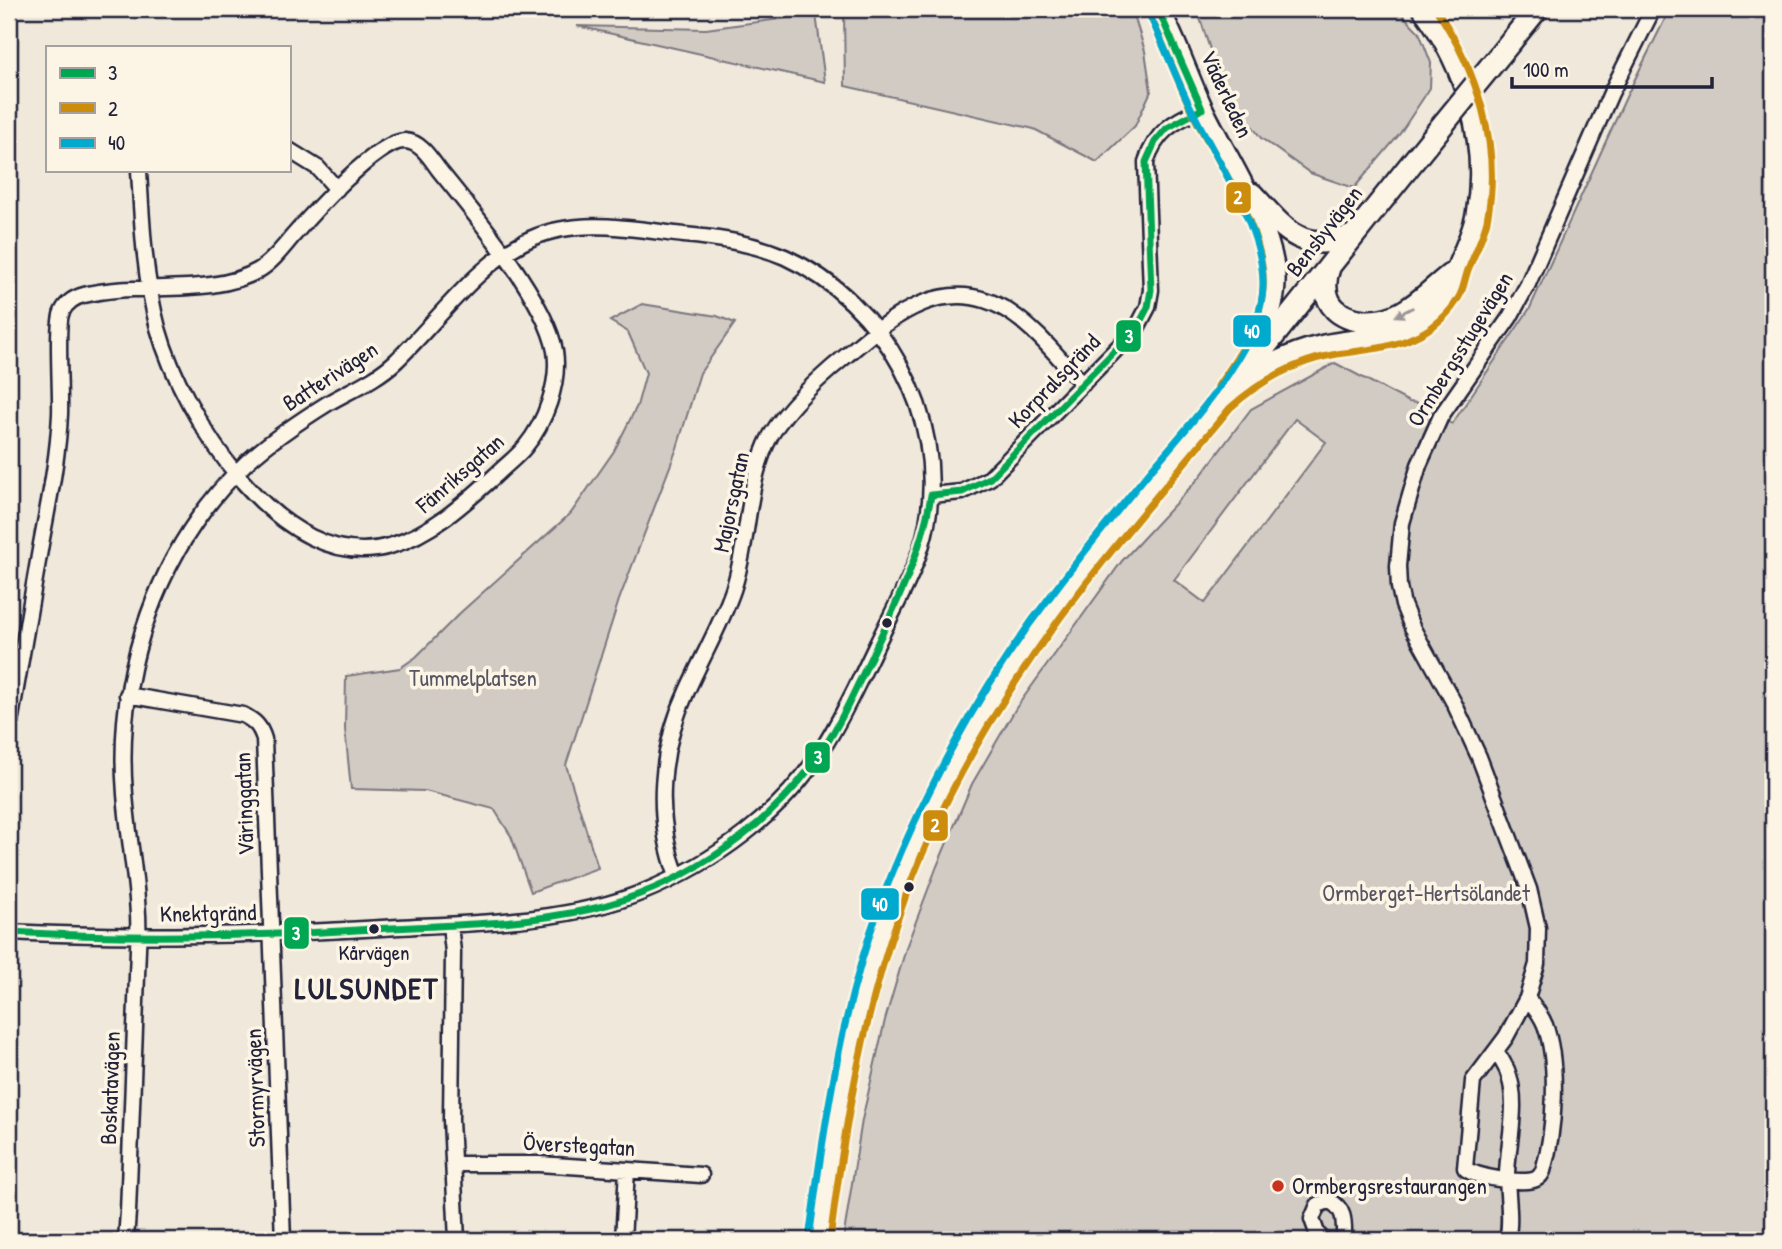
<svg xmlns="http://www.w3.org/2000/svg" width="1782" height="1249" font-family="'Patrick Hand',sans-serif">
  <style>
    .green { fill: #d1cbc3; stroke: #7a767f; stroke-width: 2; fill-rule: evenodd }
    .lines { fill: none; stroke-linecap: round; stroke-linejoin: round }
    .street-casing { stroke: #22223b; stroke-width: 19 }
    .secondary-casing { stroke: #22223b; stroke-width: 26 }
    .street { stroke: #fcf5e5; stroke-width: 14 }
    .secondary { stroke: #fcf5e5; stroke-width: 21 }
    .secondary-bridge-casing { stroke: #22223b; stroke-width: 26; stroke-linecap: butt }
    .secondary-bridge { stroke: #fcf5e5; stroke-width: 21 }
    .bus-1-casing { stroke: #fcf5e5; stroke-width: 12 }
    .bus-2-casing { stroke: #fcf5e5; stroke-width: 12 }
    .bus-3-casing { stroke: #fcf5e5; stroke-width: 12 }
    .bus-1 { stroke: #00a651; stroke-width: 7 }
    .bus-2 { stroke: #cc8c0c; stroke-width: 7 }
    .bus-3 { stroke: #00a9ce; stroke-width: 7 }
    .oneway { fill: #9a9698 }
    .bus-dot { fill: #22223b; stroke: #fcf5e5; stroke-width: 2.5 }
    .poi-dot { fill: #c8321e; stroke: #fcf5e5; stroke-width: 2.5 }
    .labels { text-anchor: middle; stroke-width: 7; stroke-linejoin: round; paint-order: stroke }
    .bus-label { font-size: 21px; fill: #22223b; stroke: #fcf5e5 }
    .street-label { font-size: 23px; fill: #22223b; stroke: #fcf5e5 }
    .park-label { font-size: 23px; fill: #575564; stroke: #fcf5e5 }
    .poi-label { font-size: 23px; fill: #22223b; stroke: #fcf5e5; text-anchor: start }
    .district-label { font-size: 30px; font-weight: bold; letter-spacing: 2px; fill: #22223b; stroke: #fcf5e5 }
    .line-badge { stroke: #fcf5e5; stroke-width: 2.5 }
    .badge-label { font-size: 19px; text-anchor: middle; font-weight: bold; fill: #fff }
  </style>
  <rect width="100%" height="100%" fill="#efe8db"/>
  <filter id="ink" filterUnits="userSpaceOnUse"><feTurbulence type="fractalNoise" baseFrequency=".0143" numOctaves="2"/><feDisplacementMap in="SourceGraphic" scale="14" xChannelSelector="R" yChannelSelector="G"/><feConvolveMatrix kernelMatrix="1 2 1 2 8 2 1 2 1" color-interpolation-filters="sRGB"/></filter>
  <g filter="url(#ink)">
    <path class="green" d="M 858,9 L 1132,9 L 1145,51 L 1151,91 L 1135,126 L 1097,162 L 1034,129 L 845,86 L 844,12 Z
      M 1200,9 L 1397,9 L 1419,32 L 1431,63 L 1430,88 L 1399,135 L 1354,188 L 1310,173 L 1261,138 L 1221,84 L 1200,18 Z
      M 1670,9 L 1773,9 L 1773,1240 L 843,1240 L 862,1120 L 885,1020 L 907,945 L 937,866 L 972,784 L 1016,708 L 1122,561 L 1199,478 L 1251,409 L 1335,363 L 1409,402 L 1417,403 L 1452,424 L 1530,308 L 1627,95 ZM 1295,419 L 1326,442 L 1205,603 L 1174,580 Z
      M 816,14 L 825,82 L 577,26 L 706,29 Z
      M 642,304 L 717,316 L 735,323 L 700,373 L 677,448 L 619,600 L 566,765 L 598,868 L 531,892 L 511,836 L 494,809 L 425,791 L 351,789 L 345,729 L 346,676 L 400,668 L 416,657 L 460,613 L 571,513 L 614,451 L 637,406 L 646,373 L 628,332 L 610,321 Z"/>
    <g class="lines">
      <defs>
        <path id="street" d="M 289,150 L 318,168 L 337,189
          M 931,495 L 962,492 L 990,478 L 1137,328 L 1148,307 L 1151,290 L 1146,162 C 1156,131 1174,121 1202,109
          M 127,695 L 243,715 C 255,721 260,726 264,739 L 283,1240
          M 9,729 C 20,668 30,606 41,544 C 49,501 58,458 60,414 C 61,395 56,323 62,312 C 66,303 75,297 84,295 C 136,281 212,298 259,270 C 272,262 282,249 292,237 C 310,216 377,140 405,141 C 421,142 430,158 439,170 C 473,212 546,299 555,351 C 560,383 545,423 525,447 C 517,457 507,464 498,473 C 466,502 432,534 390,546 C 282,577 182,415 158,328 C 144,276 142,223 139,170
          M 677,876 C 654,816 660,749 687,691 C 702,657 721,625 733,590 C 749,543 746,491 766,445 C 780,413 820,377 847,355 C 894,314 949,271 1011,313 C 1038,331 1060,360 1083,384
          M 450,925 L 453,952 L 451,1120 L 457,1240
          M 9,932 C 139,939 269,935 399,927 C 478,923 569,922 643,892 C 714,863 782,814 823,748 C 844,715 860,679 877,644 C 895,606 919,567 927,524 C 947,415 885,303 785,257 C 753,243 718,238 684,235 C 633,229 578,217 530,239 C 477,263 437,322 396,361 C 377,379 353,389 330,402 C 301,420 271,440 246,463 C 157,548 115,673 125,794 C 129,847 141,897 138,949 L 128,1212 L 126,1240
          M 1527,998 C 1534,1006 1541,1015 1545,1025 C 1559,1063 1555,1132 1543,1171 C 1541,1175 1540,1177 1536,1179 C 1524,1185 1473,1177 1465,1168 L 1473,1081 L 1506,1037 L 1527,998 L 1537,964 L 1538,928 L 1529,889 L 1479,757 L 1454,703 L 1412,627 L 1403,605 L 1399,587 L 1398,566 L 1402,523 L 1419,465 L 1441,416 L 1510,317 L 1528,284 L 1611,93 L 1653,9
          M 1496,1051 C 1500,1057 1504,1064 1507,1070 C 1520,1102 1508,1141 1507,1174 C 1507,1196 1512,1219 1507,1240
          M 454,1164 L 539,1164 L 701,1175
          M 623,1240 L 627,1170
          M 1323,1240 L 1317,1233 L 1312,1219 L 1318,1205 L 1329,1201 C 1346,1208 1344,1224 1344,1240"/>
        <path id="secondary" d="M 1158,9 C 1175,40 1186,74 1201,107 C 1223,154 1272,226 1274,277 C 1275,303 1265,326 1254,348
          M 1512,40 L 1537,9
          M 1252,194 C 1285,230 1301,254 1353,236
          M 1329,268 C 1324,281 1324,298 1335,309 C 1343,317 1354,320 1365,321 C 1403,323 1423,296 1450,275
          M 1242,383 C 1266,367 1295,352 1324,346 C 1353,340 1386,340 1412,327 C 1427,319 1443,305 1451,290 C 1454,284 1455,277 1457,270 C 1464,251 1473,235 1477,215 C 1490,143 1467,67 1424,9
          M 819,1240 C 835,1114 857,983 907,864 C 940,786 983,710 1031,640 C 1085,561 1150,488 1211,414 C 1290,317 1366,219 1445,122"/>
      </defs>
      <use href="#street" class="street-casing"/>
      <use href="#secondary" class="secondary-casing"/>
      <use href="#street" class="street"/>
      <use href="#secondary" class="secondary"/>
      <defs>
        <path id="secondary-bridge" d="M 1445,122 L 1512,40"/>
      </defs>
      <use href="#secondary-bridge" class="secondary-bridge-casing"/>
      <use href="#secondary-bridge" class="secondary-bridge"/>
      <defs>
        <path id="bus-1" d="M 1158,9 L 1202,109
          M 931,495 L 962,492 L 990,478 L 1137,328 L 1148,307 L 1151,290 L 1146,162 L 1155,142 L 1167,128 L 1202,109
          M 9,932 C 130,939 251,937 373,929 C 444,925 520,925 591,909 C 677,889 757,837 810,768 C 836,734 853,695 871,657 C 896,604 922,553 931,495"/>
        <path id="bus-2" d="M 1149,14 C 1165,46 1177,80 1192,112 C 1217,163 1268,231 1263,290 C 1261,325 1237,358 1218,386
          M 830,1240 C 844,1130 862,1020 899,915 C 935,809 994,708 1060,618 C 1113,545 1173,478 1230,408 C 1260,381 1296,361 1337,354 C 1363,350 1390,349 1414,337 C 1433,329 1451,313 1460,295 C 1464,287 1465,278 1468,270 C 1475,253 1483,237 1487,220 C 1502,146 1477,70 1436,9"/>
        <path id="bus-3" d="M 809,1239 C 824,1125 841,1010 881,902 C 901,848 926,796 953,746 C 983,691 1017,639 1055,590 C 1086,549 1118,510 1150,471 C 1189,425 1262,349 1263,286 C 1265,228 1212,154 1188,102 C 1174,73 1163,43 1149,14"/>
      </defs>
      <use href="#bus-1" class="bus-1-casing"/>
      <use href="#bus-2" class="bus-2-casing"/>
      <use href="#bus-3" class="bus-3-casing"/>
      <use href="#bus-1" class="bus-1"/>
      <use href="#bus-2" class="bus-2"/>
      <use href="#bus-3" class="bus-3"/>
    </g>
    <defs><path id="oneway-solid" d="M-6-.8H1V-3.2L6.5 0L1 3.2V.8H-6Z" transform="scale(1.75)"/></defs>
    <use class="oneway" href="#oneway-solid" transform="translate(1404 312) rotate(153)"/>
  </g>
  <g class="bus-dot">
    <circle cx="887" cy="623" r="6"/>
    <circle cx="909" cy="887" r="6"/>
    <circle cx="374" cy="929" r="6"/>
  </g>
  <circle class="poi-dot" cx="1278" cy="1186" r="7"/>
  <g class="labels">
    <g class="bus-label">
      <text x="374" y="960">Kårvägen</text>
    </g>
    <g class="street-label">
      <text transform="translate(1227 94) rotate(65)" y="8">Väderleden</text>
      <text transform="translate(1324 231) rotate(-52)" y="8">Bensbyvägen</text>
      <text transform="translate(1460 349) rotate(-58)" y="8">Ormbergsstugevägen</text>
      <text transform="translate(330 376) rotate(-33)" y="8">Batterivägen</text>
      <text transform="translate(1054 381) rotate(-46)" y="8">Korpralsgränd</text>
      <text transform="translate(460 473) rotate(-41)" y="8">Fänriksgatan</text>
      <text transform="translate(731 502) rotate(-78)" y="8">Majorsgatan</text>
      <text transform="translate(244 804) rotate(-92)" y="8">Väringgatan</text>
      <text transform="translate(208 913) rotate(-1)" y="8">Knektgränd</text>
      <text transform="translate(110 1088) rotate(-88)" y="8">Boskatavägen</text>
      <text transform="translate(255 1088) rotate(-92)" y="8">Stormyrvägen</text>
      <text transform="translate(579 1145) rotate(3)" y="8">Överstegatan</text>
    </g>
    <g class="park-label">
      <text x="473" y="686">Tummelplatsen</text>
      <text x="1426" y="901">Ormberget-Hertsölandet</text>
    </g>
    <g class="poi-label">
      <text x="1292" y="1194">Ormbergsrestaurangen</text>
    </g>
    <g class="district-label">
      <text x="367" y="999">LULSUNDET</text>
    </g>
  </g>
  <g class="line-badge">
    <rect x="1225" y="181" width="27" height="33" rx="7" fill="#cc8c0c"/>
    <rect x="1232" y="314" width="40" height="34" rx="7" fill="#00a9ce"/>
    <rect x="1115" y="319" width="27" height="34" rx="7" fill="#00a651"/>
    <rect x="804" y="741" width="27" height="33" rx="7" fill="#00a651"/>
    <rect x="922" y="809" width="27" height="33" rx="7" fill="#cc8c0c"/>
    <rect x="860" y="887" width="40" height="34" rx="7" fill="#00a9ce"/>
    <rect x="283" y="916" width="27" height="34" rx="7" fill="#00a651"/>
  </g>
  <g class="badge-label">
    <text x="1238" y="204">2</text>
    <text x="1252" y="338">40</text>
    <text x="1129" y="343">3</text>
    <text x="818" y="764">3</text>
    <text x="935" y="832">2</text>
    <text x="880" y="911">40</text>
    <text x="296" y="940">3</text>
  </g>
  <rect width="1782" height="1249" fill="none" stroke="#fcf5e5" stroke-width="35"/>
  <rect x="18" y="18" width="1747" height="1214" fill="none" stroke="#22223b" stroke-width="2.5" filter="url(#ink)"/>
  <rect x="46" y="46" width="245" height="126" fill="#fcf5e5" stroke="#a5a1a1" stroke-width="2"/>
  <rect x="60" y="68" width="35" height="10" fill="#00a651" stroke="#a5a1a1" stroke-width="2"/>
  <text x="108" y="80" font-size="21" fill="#22223b">3</text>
  <rect x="60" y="103" width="35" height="10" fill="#cc8c0c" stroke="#a5a1a1" stroke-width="2"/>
  <text x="108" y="116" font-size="21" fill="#22223b">2</text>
  <rect x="60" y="138" width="35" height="10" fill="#00a9ce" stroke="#a5a1a1" stroke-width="2"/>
  <text x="108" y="150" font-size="21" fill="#22223b">40</text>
  <path d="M1512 77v10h200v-10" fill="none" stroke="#22223b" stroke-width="3.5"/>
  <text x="1523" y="77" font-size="21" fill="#22223b" stroke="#fcf5e5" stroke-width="5" paint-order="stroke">100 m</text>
</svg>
